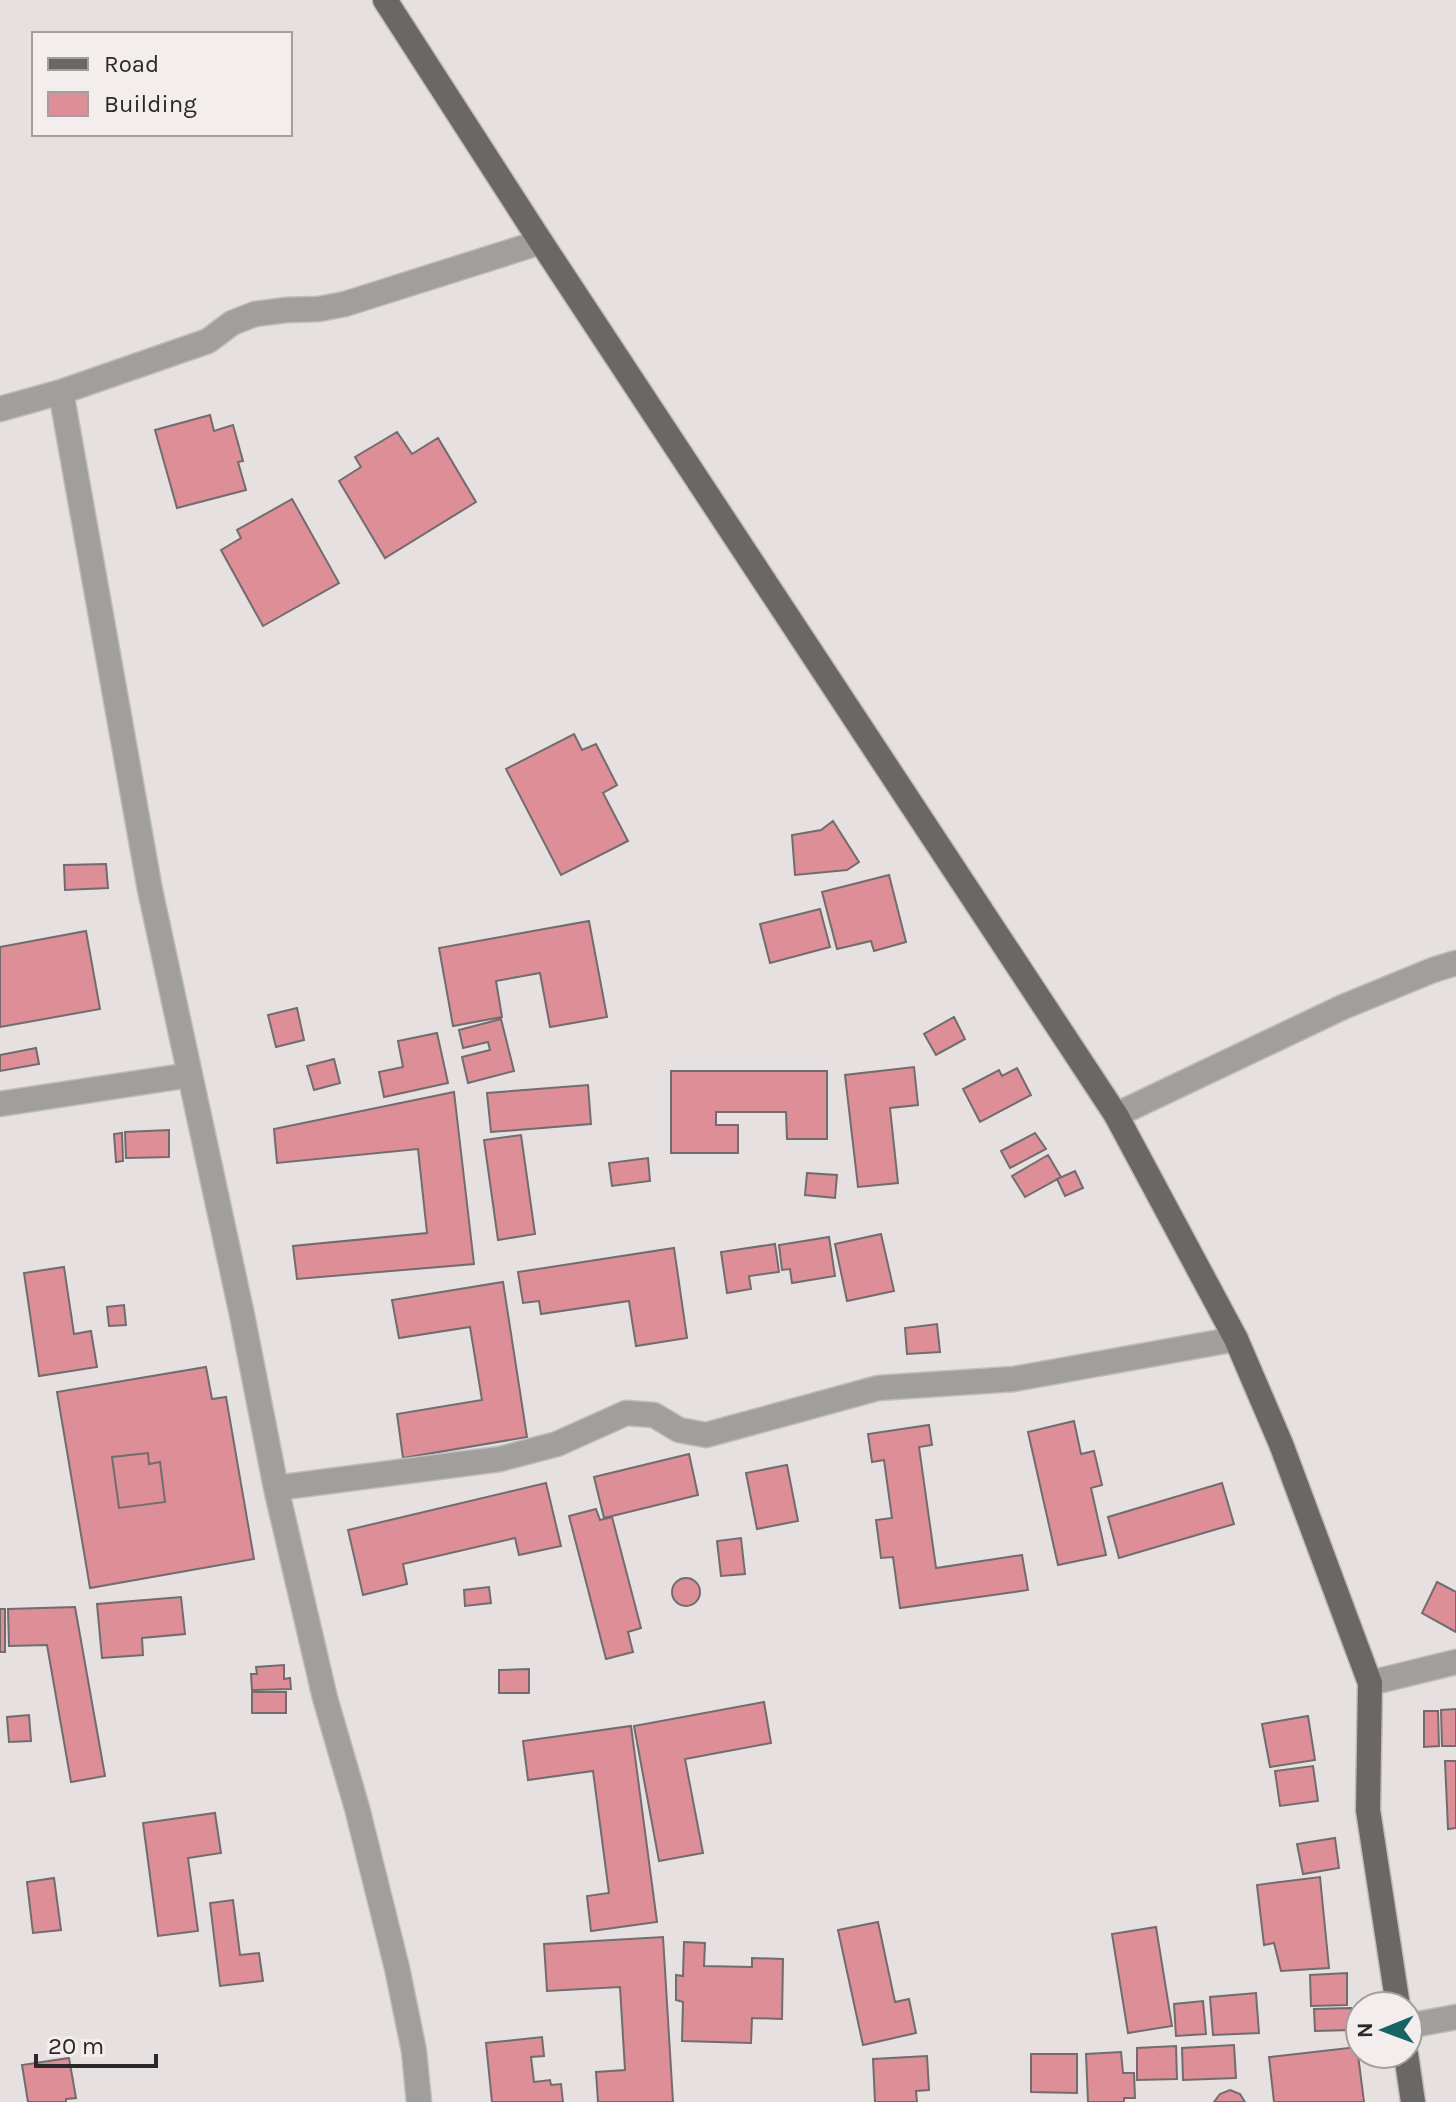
<svg xmlns="http://www.w3.org/2000/svg" width="1456" height="2102" font-family="Karla,sans-serif">
  <style>
    .building { fill: #dd8e97; stroke: #716c6d; stroke-width: 2; fill-rule: evenodd }
    .lines { fill: none; stroke-linecap: round; stroke-linejoin: round }
    .minor-casing { stroke: #c0bbbc; stroke-width: 27 }
    .major-casing { stroke: #c0bbbc; stroke-width: 27 }
    .minor { stroke: #a19e9e; stroke-width: 24 }
    .major { stroke: #6b6767; stroke-width: 24 }
  </style>
  <rect width="100%" height="100%" fill="#e6e0e1"/>
  <path class="building" d="M 210,415 L 214,431 L 233,425 L 243,461 L 238,462 L 246,490 L 177,508 L 155,430 Z
    M 397,432 L 412,454 L 438,438 L 476,502 L 385,558 L 339,481 L 361,467 L 355,457 Z
    M 292,499 L 339,583 L 263,626 L 221,550 L 241,538 L 237,530 Z
    M 574,734 L 582,750 L 596,744 L 617,785 L 603,793 L 628,841 L 561,875 L 506,769 Z
    M 833,821 L 859,862 L 847,870 L 795,875 L 792,835 L 821,830 Z
    M 106,864 L 108,888 L 65,890 L 64,865 Z
    M 889,875 L 906,942 L 874,951 L 871,941 L 837,949 L 822,892 Z
    M 820,909 L 830,947 L 770,963 L 760,924 Z
    M 589,921 L 607,1017 L 550,1027 L 540,973 L 496,981 L 502,1017 L 453,1026 L 439,948 Z
    M 86,931 L 100,1009 L 0,1027 L 0,947 Z
    M 297,1008 L 304,1040 L 276,1047 L 268,1015 Z
    M 954,1017 L 965,1039 L 936,1055 L 924,1034 Z
    M 501,1019 L 514,1071 L 468,1083 L 462,1057 L 490,1050 L 488,1042 L 463,1048 L 459,1030 Z
    M 437,1033 L 448,1083 L 384,1097 L 379,1072 L 403,1067 L 398,1041 Z
    M 36,1048 L 39,1064 L 0,1071 L 0,1055 Z
    M 334,1059 L 340,1083 L 314,1090 L 307,1066 Z
    M 914,1067 L 918,1105 L 890,1108 L 898,1183 L 858,1187 L 845,1075 Z
    M 1017,1068 L 1031,1095 L 980,1122 L 963,1089 L 999,1070 L 1002,1076 Z
    M 671,1071 L 827,1071 L 827,1139 L 787,1139 L 786,1112 L 716,1112 L 716,1125 L 738,1125 L 738,1153 L 671,1153 Z
    M 588,1085 L 591,1124 L 491,1132 L 487,1093 Z
    M 454,1092 L 474,1264 L 297,1279 L 293,1246 L 427,1233 L 418,1149 L 277,1163 L 274,1129 Z
    M 169,1130 L 169,1157 L 126,1158 L 125,1132 Z
    M 122,1133 L 123,1161 L 116,1162 L 114,1134 Z
    M 1035,1133 L 1046,1149 L 1010,1168 L 1001,1151 Z
    M 521,1135 L 535,1234 L 498,1240 L 484,1140 Z
    M 1048,1155 L 1061,1177 L 1025,1197 L 1012,1176 Z
    M 648,1158 L 650,1181 L 612,1186 L 609,1163 Z
    M 1075,1171 L 1083,1188 L 1065,1196 L 1057,1179 Z
    M 807,1173 L 837,1175 L 835,1198 L 805,1195 Z
    M 881,1234 L 894,1291 L 847,1301 L 835,1244 Z
    M 829,1237 L 835,1276 L 792,1283 L 790,1269 L 782,1270 L 779,1245 Z
    M 775,1244 L 779,1272 L 749,1276 L 751,1289 L 727,1293 L 721,1252 Z
    M 674,1248 L 687,1338 L 636,1346 L 629,1301 L 541,1314 L 539,1301 L 523,1303 L 518,1272 Z
    M 64,1267 L 74,1334 L 91,1331 L 97,1367 L 39,1376 L 24,1273 Z
    M 503,1282 L 527,1437 L 403,1458 L 397,1414 L 482,1400 L 470,1327 L 399,1338 L 392,1300 Z
    M 124,1305 L 126,1325 L 109,1326 L 107,1307 Z
    M 937,1324 L 940,1352 L 907,1354 L 905,1328 Z
    M 206,1367 L 212,1399 L 226,1397 L 254,1559 L 90,1588 L 57,1392 ZM 148,1453 L 149,1464 L 160,1462 L 165,1502 L 119,1508 L 112,1457 Z
    M 1074,1421 L 1081,1454 L 1094,1451 L 1102,1485 L 1091,1488 L 1106,1555 L 1058,1565 L 1028,1432 Z
    M 929,1425 L 932,1445 L 919,1447 L 936,1568 L 1022,1555 L 1028,1590 L 900,1608 L 893,1557 L 881,1558 L 876,1520 L 892,1518 L 884,1460 L 872,1462 L 868,1434 Z
    M 148,1453 L 149,1464 L 160,1462 L 165,1502 L 119,1508 L 112,1457 Z
    M 689,1454 L 698,1495 L 604,1518 L 594,1477 Z
    M 787,1465 L 798,1521 L 757,1529 L 746,1473 Z
    M 546,1483 L 561,1546 L 519,1555 L 515,1538 L 403,1564 L 407,1584 L 363,1595 L 348,1530 Z
    M 1222,1483 L 1234,1524 L 1119,1558 L 1108,1517 Z
    M 596,1509 L 600,1520 L 612,1517 L 641,1628 L 628,1632 L 633,1652 L 606,1659 L 569,1516 Z
    M 741,1538 L 745,1574 L 721,1576 L 717,1541 Z
    M672 1592a14 14 0 1 1 28 0a14 14 0 1 1-28 0Z
    M 1437,1582 L 1456,1592 L 1456,1632 L 1422,1613 Z
    M 489,1587 L 491,1603 L 465,1606 L 464,1590 Z
    M 181,1597 L 185,1634 L 142,1638 L 143,1655 L 102,1658 L 97,1604 Z
    M 75,1607 L 105,1776 L 71,1782 L 47,1645 L 9,1646 L 8,1609 Z
    M 0,1609 L 5,1609 L 5,1652 L 0,1652 Z
    M 284,1665 L 284,1679 L 290,1678 L 291,1689 L 252,1690 L 251,1674 L 257,1674 L 256,1667 Z
    M 529,1669 L 529,1693 L 499,1693 L 499,1670 Z
    M 252,1692 L 286,1692 L 286,1713 L 252,1713 Z
    M 764,1702 L 771,1743 L 685,1759 L 703,1853 L 659,1861 L 634,1726 Z
    M 1456,1709 L 1456,1746 L 1442,1746 L 1441,1710 Z
    M 1424,1711 L 1438,1711 L 1439,1746 L 1424,1747 Z
    M 29,1715 L 31,1741 L 9,1742 L 7,1717 Z
    M 1308,1716 L 1315,1760 L 1270,1767 L 1262,1724 Z
    M 631,1726 L 657,1922 L 591,1931 L 587,1896 L 609,1893 L 593,1771 L 528,1780 L 523,1741 Z
    M 1445,1761 L 1456,1761 L 1456,1828 L 1448,1829 Z
    M 1313,1766 L 1318,1801 L 1280,1806 L 1275,1771 Z
    M 215,1813 L 221,1853 L 188,1858 L 198,1931 L 158,1936 L 143,1823 Z
    M 1335,1838 L 1339,1868 L 1303,1874 L 1297,1844 Z
    M 1320,1877 L 1329,1968 L 1281,1971 L 1274,1943 L 1264,1945 L 1257,1885 Z
    M 54,1878 L 61,1930 L 33,1933 L 27,1882 Z
    M 233,1900 L 240,1955 L 259,1953 L 263,1981 L 220,1986 L 210,1903 Z
    M 878,1922 L 895,2002 L 909,1999 L 916,2033 L 863,2045 L 838,1930 Z
    M 1156,1927 L 1172,2026 L 1128,2033 L 1112,1934 Z
    M 663,1937 L 673,2102 L 598,2102 L 596,2072 L 625,2070 L 620,1987 L 547,1991 L 544,1944 Z
    M 684,1942 L 705,1943 L 704,1966 L 752,1967 L 752,1958 L 783,1959 L 782,2019 L 752,2018 L 751,2043 L 682,2041 L 683,2002 L 676,2000 L 676,1975 L 683,1976 Z
    M 1347,1973 L 1347,2005 L 1311,2006 L 1310,1975 Z
    M 1256,1993 L 1259,2033 L 1213,2035 L 1210,1997 Z
    M 1203,2001 L 1206,2034 L 1176,2036 L 1174,2004 Z
    M 1351,2008 L 1352,2030 L 1315,2031 L 1314,2009 Z
    M 542,2037 L 544,2056 L 531,2057 L 534,2082 L 550,2080 L 551,2085 L 561,2084 L 563,2102 L 492,2102 L 486,2043 Z
    M 1234,2045 L 1236,2078 L 1183,2080 L 1182,2048 Z
    M 1176,2046 L 1177,2079 L 1137,2080 L 1137,2048 Z
    M 1357,2047 L 1364,2102 L 1274,2102 L 1269,2057 Z
    M 1121,2052 L 1123,2073 L 1134,2073 L 1135,2098 L 1124,2098 L 1124,2102 L 1088,2102 L 1086,2054 Z
    M 1031,2054 L 1077,2054 L 1077,2093 L 1031,2092 Z
    M 927,2056 L 929,2090 L 916,2091 L 917,2102 L 875,2102 L 873,2059 Z
    M 69,2058 L 76,2098 L 66,2099 L 66,2102 L 28,2102 L 22,2065 Z
    M 1230,2090 L 1240,2094 L 1245,2102 L 1214,2102 L 1220,2094 Z"/>
  <g class="lines">
    <defs>
      <path id="minor" d="M 61,392 L 150,890 L 242,1315 L 276,1488 L 325,1698 L 357,1808 L 397,1968 L 414,2051 L 419,2102
        M 0,409 L 61,392 L 208,341 L 232,323 L 255,314 L 286,310 L 319,309 L 345,304 L 541,242
        M 0,1104 L 190,1075
        M 1116,1115 L 1343,1007 L 1433,970 L 1456,963
        M 276,1488 L 500,1459 L 557,1444 L 626,1413 L 654,1415 L 679,1430 L 706,1435 L 878,1388 L 1014,1379 L 1236,1339
        M 1370,1683 L 1456,1662
        M 1408,2026 L 1456,2017"/>
      <path id="major" d="M 385,0 L 541,242 L 1116,1115 L 1236,1339 L 1281,1444 L 1370,1683 L 1368,1810 L 1398,2006
        M 1406,2054 L 1413,2102"/>
    </defs>
    <use href="#minor" class="minor-casing"/>
    <use href="#major" class="major-casing"/>
    <use href="#minor" class="minor"/>
    <use href="#major" class="major"/>
  </g>
  <rect x="32" y="32" width="260" height="104" fill="#f3edee" stroke="#a39e9f" stroke-width="2"/>
  <rect x="48" y="58" width="40" height="12" fill="#6b6767" stroke="#a39e9f" stroke-width="2"/>
  <text x="104" y="72" font-size="24" fill="#2a2828">Road</text>
  <rect x="48" y="92" width="40" height="24" fill="#dd8e97" stroke="#a39e9f" stroke-width="2"/>
  <text x="104" y="112" font-size="24" fill="#2a2828">Building</text>
  <g transform="translate(1384 2030) rotate(269)"><circle r="38" fill="#f3edee" stroke="#a39e9f" stroke-width="2"/>
  <path d="M0-6L14 30L0 20L-14 30Z" fill="#166563"/>
  <text y="-12" font-size="22" font-weight="bold" text-anchor="middle" fill="#2a2828">N</text>
  </g>
  <path d="M36 2054v12h120v-12" fill="none" stroke="#2a2828" stroke-width="4"/>
  <text x="48" y="2054" font-size="24" fill="#2a2828" stroke="#f3edee" stroke-width="6" paint-order="stroke">20 m</text>
</svg>
